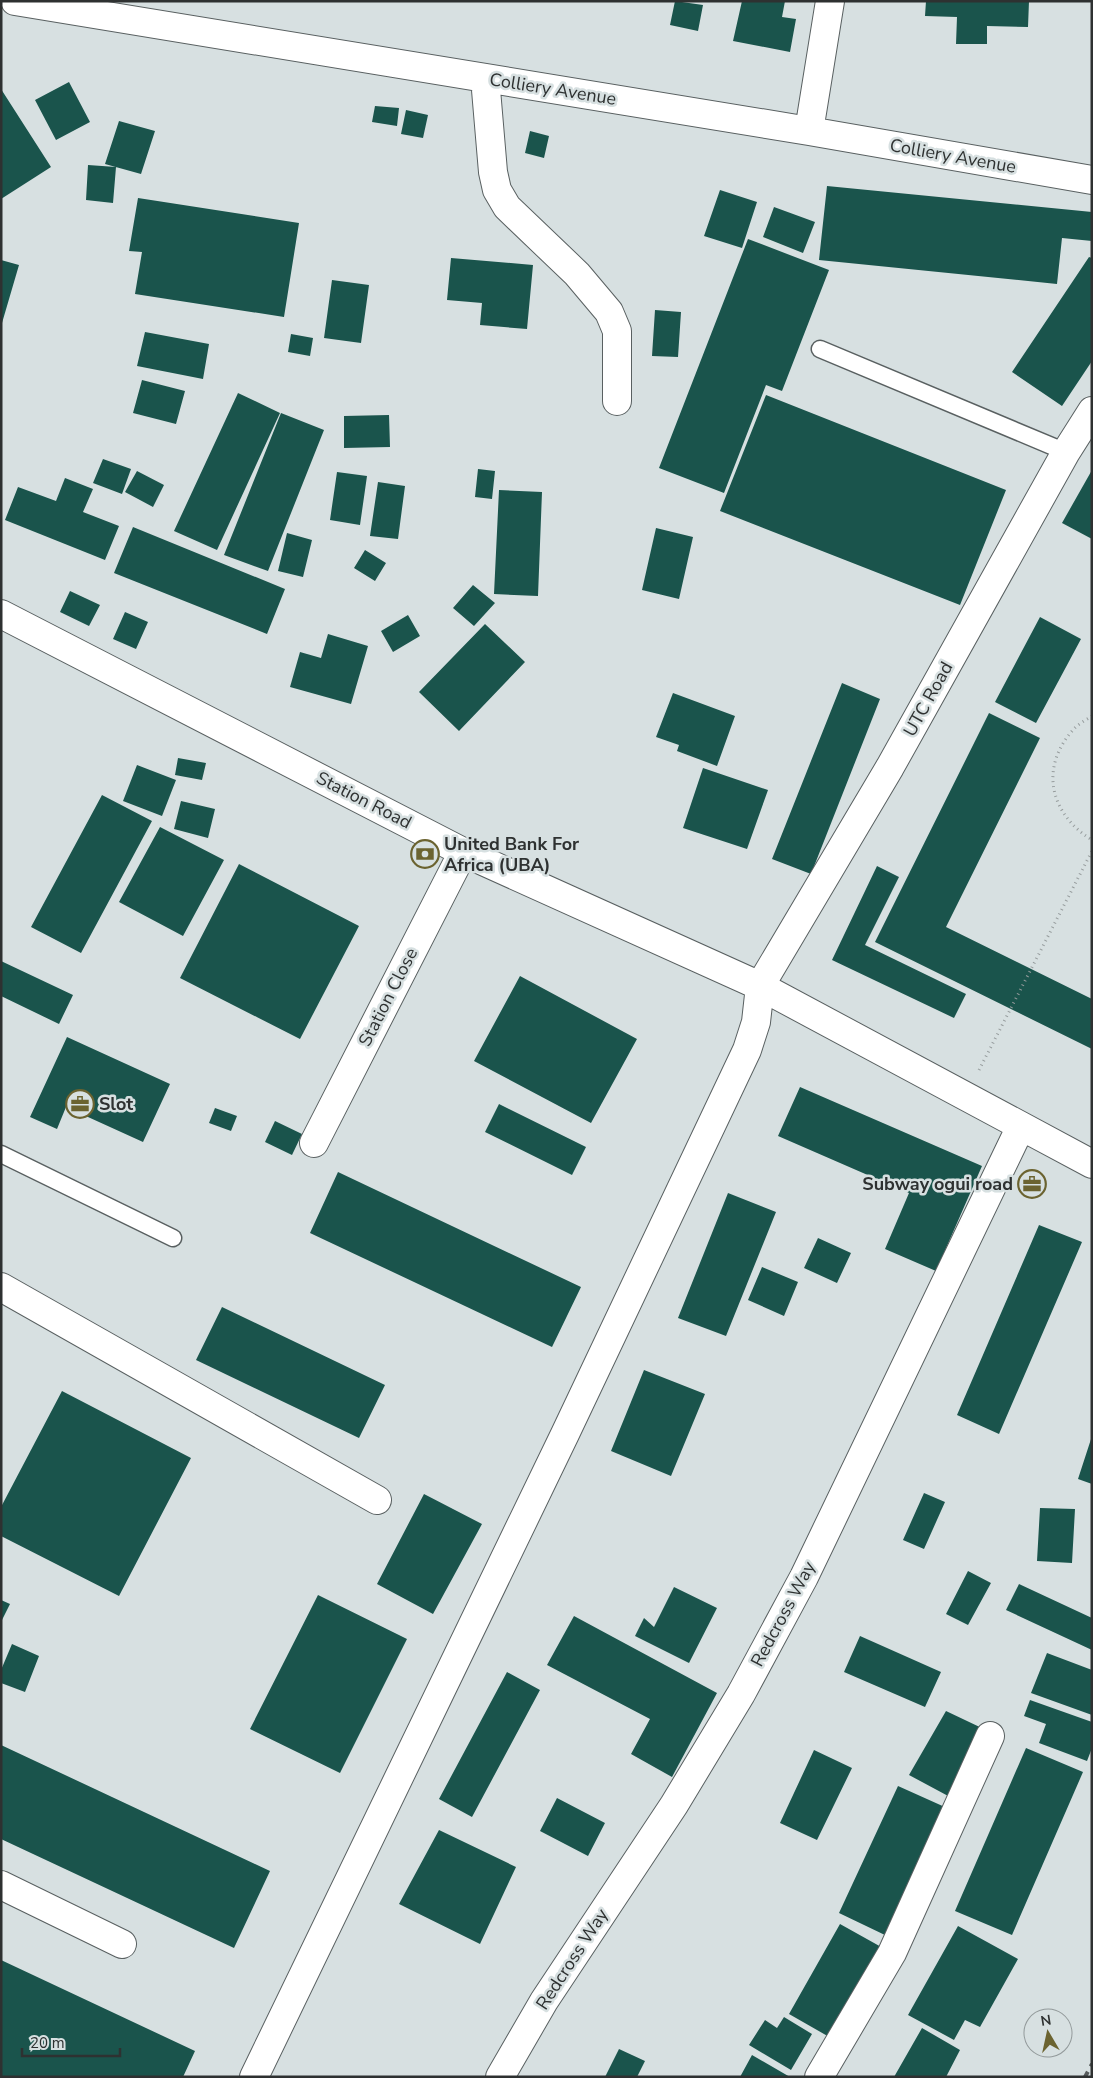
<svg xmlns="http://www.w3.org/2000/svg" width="1093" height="2078" font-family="'Nunito Sans',sans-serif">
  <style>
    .building { fill: #1a544c }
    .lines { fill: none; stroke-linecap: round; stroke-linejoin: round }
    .lane-casing { stroke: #596061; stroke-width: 19 }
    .street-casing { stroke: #596061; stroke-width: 30 }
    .path { stroke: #969c9d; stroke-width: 3; stroke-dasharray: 1 4; stroke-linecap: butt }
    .lane { stroke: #fff; stroke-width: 16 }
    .street { stroke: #fff; stroke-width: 28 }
    .rail { stroke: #575c5c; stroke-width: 4; stroke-dasharray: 6 6; stroke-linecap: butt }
    .labels { text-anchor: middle; stroke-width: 5; stroke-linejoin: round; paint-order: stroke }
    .street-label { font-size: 18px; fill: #2e3131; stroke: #d7e0e1 }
    .poi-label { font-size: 18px; font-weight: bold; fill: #2e3131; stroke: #d7e0e1; text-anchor: start }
  </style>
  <rect width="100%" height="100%" fill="#d7e0e1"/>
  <path class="building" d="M 675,1 L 703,5 L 698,31 L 670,25 Z
    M 742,1 L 785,1 L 782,17 L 796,19 L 790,52 L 733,41 Z
    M 926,1 L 1029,1 L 1028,27 L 987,26 L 987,44 L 956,44 L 957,17 L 925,16 Z
    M 69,82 L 90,122 L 56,140 L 35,100 Z
    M 1,89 L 51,167 L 1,199 Z
    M 375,106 L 399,108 L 397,126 L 372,122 Z
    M 406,110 L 428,115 L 423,138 L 401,134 Z
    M 119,121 L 155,131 L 141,174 L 105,164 Z
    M 530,131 L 549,136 L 544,158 L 525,153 Z
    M 88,165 L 116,167 L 113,203 L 86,200 Z
    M 827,186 L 1092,212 L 1092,241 L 1062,238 L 1057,284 L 819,260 Z
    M 720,190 L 757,202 L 742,248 L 704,236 Z
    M 138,198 L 299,223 L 284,317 L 135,294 L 142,252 L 129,251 Z
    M 774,207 L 815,222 L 803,253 L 763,237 Z
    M 748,239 L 829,270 L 782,391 L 766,385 L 724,493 L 659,468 Z
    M 1089,257 L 1092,258 L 1092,361 L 1062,406 L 1012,372 Z
    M 451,258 L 533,265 L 527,329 L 480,325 L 482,303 L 447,300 Z
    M 1,260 L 19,265 L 2,323 L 1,323 Z
    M 332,280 L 369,285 L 361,343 L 324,338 Z
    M 655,310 L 681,312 L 678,357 L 652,356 Z
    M 145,332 L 209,344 L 203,379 L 137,366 Z
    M 291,334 L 313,338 L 310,356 L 288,352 Z
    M 142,380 L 185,391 L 176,424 L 133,413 Z
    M 238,393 L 280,413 L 217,550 L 174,531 Z
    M 766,395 L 1006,490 L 960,605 L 720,511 Z
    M 281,413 L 324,430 L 268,571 L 224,555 Z
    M 389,415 L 390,447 L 344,448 L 344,416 Z
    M 103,459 L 131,469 L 122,494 L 93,483 Z
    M 478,469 L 495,471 L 492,499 L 475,497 Z
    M 1092,470 L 1092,539 L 1062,523 Z
    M 137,471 L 164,485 L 153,507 L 125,492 Z
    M 337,472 L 367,476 L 360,525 L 330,520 Z
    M 65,478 L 93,489 L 83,512 L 119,526 L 105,560 L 5,520 L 18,487 L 56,501 Z
    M 378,482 L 405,486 L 398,539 L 370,536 Z
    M 499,490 L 542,492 L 538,596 L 494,594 Z
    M 133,527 L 285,589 L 267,634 L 114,573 Z
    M 656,528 L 693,537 L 679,599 L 642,590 Z
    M 287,533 L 312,540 L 303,577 L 278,571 Z
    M 365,550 L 386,563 L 375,581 L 354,568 Z
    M 473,585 L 495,603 L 474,626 L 453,608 Z
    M 70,591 L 100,605 L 89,626 L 60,612 Z
    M 125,612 L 148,622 L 136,649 L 113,639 Z
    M 408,615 L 420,636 L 393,652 L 381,631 Z
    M 1040,617 L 1081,639 L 1036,723 L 995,702 Z
    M 485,624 L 525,662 L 459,731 L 419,692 Z
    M 328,634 L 368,646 L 351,704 L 290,687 L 300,652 L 321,658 Z
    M 842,683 L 880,699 L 811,874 L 772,859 Z
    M 673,693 L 735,716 L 717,766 L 677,751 L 679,745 L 656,737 Z
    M 989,713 L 1040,738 L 946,927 L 1092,999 L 1092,1049 L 875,942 Z
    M 178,758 L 206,763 L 202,780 L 175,775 Z
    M 137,765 L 176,780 L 162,816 L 123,801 Z
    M 703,768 L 768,790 L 747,849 L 683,828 Z
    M 102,795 L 152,821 L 81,953 L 31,927 Z
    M 181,801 L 215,809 L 208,838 L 174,829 Z
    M 160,827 L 224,860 L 183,936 L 119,902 Z
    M 239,864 L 359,926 L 300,1039 L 180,978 Z
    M 877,866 L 899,877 L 865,945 L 966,994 L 954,1018 L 832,960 Z
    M 1,961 L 73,995 L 59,1024 L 1,996 Z
    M 520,976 L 637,1039 L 591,1123 L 474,1061 Z
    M 67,1037 L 170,1084 L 143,1142 L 66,1107 L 57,1129 L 30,1117 Z
    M 800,1087 L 982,1166 L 936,1271 L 885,1249 L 909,1193 L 778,1136 Z
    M 499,1104 L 586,1147 L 572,1175 L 485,1132 Z
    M 215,1108 L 237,1116 L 231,1131 L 209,1123 Z
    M 275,1121 L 302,1134 L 292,1155 L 265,1142 Z
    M 338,1172 L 581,1287 L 552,1347 L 310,1233 Z
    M 728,1193 L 776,1212 L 726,1336 L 678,1318 Z
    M 1039,1225 L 1082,1242 L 999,1434 L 957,1415 Z
    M 818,1238 L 851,1253 L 837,1283 L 804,1268 Z
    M 762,1267 L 798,1282 L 784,1316 L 748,1300 Z
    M 222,1307 L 385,1385 L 359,1438 L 196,1360 Z
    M 644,1370 L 705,1394 L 671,1476 L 611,1451 Z
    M 62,1391 L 191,1458 L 119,1596 L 1,1536 L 1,1507 Z
    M 1092,1436 L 1092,1484 L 1078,1479 Z
    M 924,1493 L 945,1502 L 924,1549 L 903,1540 Z
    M 424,1494 L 482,1524 L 433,1614 L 377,1584 Z
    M 1040,1508 L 1075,1509 L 1072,1563 L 1037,1561 Z
    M 968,1571 L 991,1583 L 968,1625 L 946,1614 Z
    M 1019,1584 L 1092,1618 L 1092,1650 L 1006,1610 Z
    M 674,1587 L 717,1608 L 689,1663 L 635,1636 L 644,1618 L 654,1627 Z
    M 318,1595 L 407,1639 L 340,1773 L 250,1729 Z
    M 1,1600 L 10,1604 L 1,1622 Z
    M 574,1616 L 717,1693 L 672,1777 L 631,1754 L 650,1719 L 547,1665 Z
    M 860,1636 L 941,1672 L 925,1707 L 844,1672 Z
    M 12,1644 L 39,1656 L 25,1692 L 1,1683 L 1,1670 Z
    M 1047,1653 L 1092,1670 L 1092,1715 L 1031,1693 Z
    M 507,1672 L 540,1690 L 472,1817 L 439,1799 Z
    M 1030,1700 L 1092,1722 L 1092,1748 L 1087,1761 L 1039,1743 L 1046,1724 L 1024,1716 Z
    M 946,1711 L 986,1730 L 950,1797 L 909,1775 Z
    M 1,1745 L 270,1871 L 234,1948 L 1,1839 Z
    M 1026,1748 L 1083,1772 L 1012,1935 L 955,1911 Z
    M 814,1750 L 852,1768 L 817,1840 L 780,1823 Z
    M 898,1786 L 947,1808 L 887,1936 L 839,1913 Z
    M 557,1798 L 605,1823 L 588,1856 L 540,1831 Z
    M 439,1830 L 516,1867 L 480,1944 L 399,1904 Z
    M 840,1924 L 883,1948 L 831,2038 L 789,2014 Z
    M 958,1926 L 1018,1959 L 980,2027 L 965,2020 L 954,2040 L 908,2015 Z
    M 1,1960 L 195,2051 L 183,2077 L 1,2077 Z
    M 784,2017 L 812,2034 L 791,2070 L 749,2045 L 765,2020 L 777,2028 Z
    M 922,2028 L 960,2050 L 946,2077 L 894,2077 Z
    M 619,2049 L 645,2061 L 637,2077 L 605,2077 Z
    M 752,2055 L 790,2077 L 740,2077 Z"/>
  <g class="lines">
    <defs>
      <path id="lane" d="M 820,349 L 1066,452
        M 1,1154 L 173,1238"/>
      <path id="street" d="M 15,1 L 809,131 L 1092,180
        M 485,78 L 493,172 L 497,190 L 507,207 L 577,274 L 609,312 L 617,331 L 617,401
        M 809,131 L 830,1
        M 1,614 L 463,852 L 760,986 L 1092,1164
        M 314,1143 L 463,852
        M 1,1287 L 377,1500
        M 1,1885 L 122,1944
        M 254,2077 L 565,1434 L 747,1050 L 756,1022 L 760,986 L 890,767 L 1066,452 L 1092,411
        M 500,2077 L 544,2001 L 674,1805 L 741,1694 L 804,1577 L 1021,1126
        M 819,2077 L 892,1953 L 990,1736"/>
    </defs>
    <use href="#lane" class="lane-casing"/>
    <use href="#street" class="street-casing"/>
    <path class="path" d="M 1092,716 C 1086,720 1078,724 1073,730 C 1039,768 1050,814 1092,840
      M 979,1070 L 1092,851"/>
    <use href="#lane" class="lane"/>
    <use href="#street" class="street"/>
    <path class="rail" d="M 1085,2077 L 1092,2064"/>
  </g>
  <defs>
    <symbol id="bank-ring" viewBox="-11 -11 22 22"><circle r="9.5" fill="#d7e0e1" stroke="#6b6330" stroke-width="1.5"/><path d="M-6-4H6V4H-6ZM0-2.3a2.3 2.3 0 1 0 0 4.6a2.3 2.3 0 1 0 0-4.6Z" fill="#6b6330"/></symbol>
    <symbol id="office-ring" viewBox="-11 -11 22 22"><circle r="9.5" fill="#d7e0e1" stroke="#6b6330" stroke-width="1.5"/><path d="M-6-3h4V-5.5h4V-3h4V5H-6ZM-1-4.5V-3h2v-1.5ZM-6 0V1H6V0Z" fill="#6b6330"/></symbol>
  </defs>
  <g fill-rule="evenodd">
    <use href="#bank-ring" x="409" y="838" width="32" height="32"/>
    <use href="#office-ring" x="64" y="1088" width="32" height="32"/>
    <use href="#office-ring" x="1016" y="1168" width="32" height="32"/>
  </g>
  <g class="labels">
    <g class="street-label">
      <text transform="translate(553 89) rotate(9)" y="6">Colliery Avenue</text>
      <text transform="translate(953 156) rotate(10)" y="6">Colliery Avenue</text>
      <text transform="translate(928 699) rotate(-61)" y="6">UTC Road</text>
      <text transform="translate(364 800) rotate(27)" y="6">Station Road</text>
      <text transform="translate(388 997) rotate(-63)" y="6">Station Close</text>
      <text transform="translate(783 1614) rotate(-62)" y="6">Redcross Way</text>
      <text transform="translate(572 1959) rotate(-57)" y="6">Redcross Way</text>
    </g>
    <g class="poi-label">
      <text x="444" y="850">United Bank For<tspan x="444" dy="21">Africa (UBA)</tspan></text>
      <text x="99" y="1110">Slot</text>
      <text x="1013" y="1190" text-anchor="end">Subway ogui road</text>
    </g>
  </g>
  <rect width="1093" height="2078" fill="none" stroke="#2e3131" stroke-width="5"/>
  <g transform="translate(1048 2033) rotate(351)"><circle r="24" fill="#d7e0e1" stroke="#939a9b"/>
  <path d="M0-4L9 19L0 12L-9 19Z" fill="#6b6330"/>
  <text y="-8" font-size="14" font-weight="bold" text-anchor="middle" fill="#2e3131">N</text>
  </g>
  <path d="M22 2048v8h98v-8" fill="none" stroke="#2e3131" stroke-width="2.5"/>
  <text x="30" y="2048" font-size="15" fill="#2e3131" stroke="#d7e0e1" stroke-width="4" paint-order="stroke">20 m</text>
</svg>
